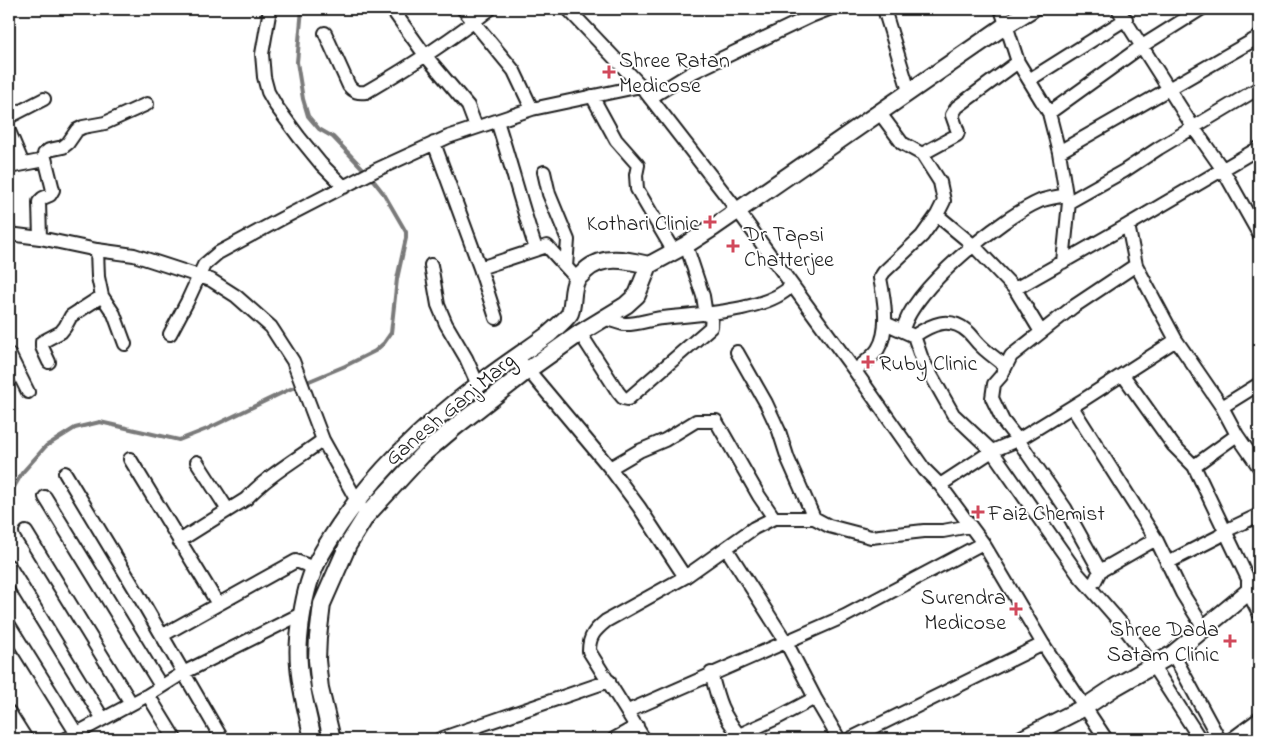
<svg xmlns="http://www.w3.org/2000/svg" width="1268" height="748" font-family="'Indie Flower',sans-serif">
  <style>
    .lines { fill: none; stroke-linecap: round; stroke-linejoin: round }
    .stream { stroke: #7a7a7a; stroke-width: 4 }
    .minor-casing { stroke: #1c1c1c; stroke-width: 16 }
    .major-casing { stroke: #1c1c1c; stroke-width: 20 }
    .minor { stroke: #fff; stroke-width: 12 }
    .major { stroke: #fff; stroke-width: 16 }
    .poi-dot { fill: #d1495b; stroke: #fff; stroke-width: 2 }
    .labels { text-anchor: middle; stroke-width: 4; stroke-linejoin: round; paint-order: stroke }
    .poi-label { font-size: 22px; fill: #1c1c1c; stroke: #fff; text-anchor: start }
    .street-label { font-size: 22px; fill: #1c1c1c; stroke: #fff }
  </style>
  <rect width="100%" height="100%" fill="#fff"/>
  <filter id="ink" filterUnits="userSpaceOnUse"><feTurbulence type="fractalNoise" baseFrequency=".02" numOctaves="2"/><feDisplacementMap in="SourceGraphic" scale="10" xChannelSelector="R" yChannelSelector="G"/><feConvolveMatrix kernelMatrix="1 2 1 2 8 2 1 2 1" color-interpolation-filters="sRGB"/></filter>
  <g filter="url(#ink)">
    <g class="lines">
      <path class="stream" d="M 9,496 L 22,473 L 46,446 L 75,428 L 100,422 L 179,440 L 207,429 L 288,390 L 345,366 L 375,351 L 384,343 L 391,333 L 397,279 L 406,238 L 406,232 L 384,194 L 369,175 L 333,137 L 319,129 L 308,116 L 303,99 L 297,62 L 302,9"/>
      <defs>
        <path id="minor" d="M 270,9 L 262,54 L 264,77 L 268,92 L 276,106 L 299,137 L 321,164 L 344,187
          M 392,9 L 425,55 L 468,106 L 476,127
          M 463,9 L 514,71 L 532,109
          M 568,9 L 641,86 L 738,211 L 855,371 L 924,469 L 940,485 L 983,543 L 1043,644 L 1106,739
          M 884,9 L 909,91
          M 1001,9 L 1018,62 L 1049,113 L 1059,152 L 1066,195 L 1069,202 L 1063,262
          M 1118,9 L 1193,127 L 1223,170 L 1259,234
          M 325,33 L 349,86 C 354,92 358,93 366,92 C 409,67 451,40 490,9
          M 1029,80 L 1126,19
          M 592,96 L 616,140 L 638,165 L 636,175 L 637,189 L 674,252
          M 650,98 L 691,73 L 811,16 L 829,9
          M 1049,113 L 1142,46 L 1201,9
          M 9,117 L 44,99
          M 497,121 C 511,164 522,207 536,249
          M 9,131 L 23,164
          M 434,143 L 480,268 L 496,318
          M 1259,148 L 1128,225 L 1136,265 L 1155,301 L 1176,340 L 1222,407 L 1237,435 L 1259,467
          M 1059,152 L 1259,37
          M 922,154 L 957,135 L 958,132 L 952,115 L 957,107 L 1018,62
          M 9,167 L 45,160
          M 544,172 L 549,194 L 568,240 L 566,267
          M 1069,202 L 1124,171 L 1159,148 L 1259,88
          M 937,215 L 973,245 L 1015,289 L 1041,332
          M 9,234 L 40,238 L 97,250 L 134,255 L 211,280 L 236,296 L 271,327 L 293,361 L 323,440 L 361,508
          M 40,238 L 39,202 L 43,198 L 50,195 L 53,190 L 44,154 L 49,150 L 63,147 L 68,143 L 77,130 L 83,127 L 105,123 L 147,104
          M 686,245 L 703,296 L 706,315
          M 97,250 L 98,277 L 102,296 L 114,314 L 125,344
          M 431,265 L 438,305 L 446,324 L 466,358 L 478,385
          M 480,268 L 547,246 L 577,279
          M 1015,289 L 1128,225
          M 606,319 C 612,320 618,323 624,324 C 637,325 650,319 662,318 C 697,314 766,312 791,286
          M 885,323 L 914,336 C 932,324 949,316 967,331 C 971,334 974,339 978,343 C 986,352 996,358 1005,366
          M 903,330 C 912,289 1001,218 1040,201 C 1048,198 1058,197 1066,195
          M 580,333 L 618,392 L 623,398 L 628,399 L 711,327 L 712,314
          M 170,334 L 187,302 L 204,265 L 218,253 L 281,219 L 376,170 L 448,137 L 532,109 L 641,86
          M 914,336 L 922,359 L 953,414 L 992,451 L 1078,574 L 1120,622 L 1153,666 L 1200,739
          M 737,352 L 766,403 L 779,431 L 788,459 L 814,518
          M 9,354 L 28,392
          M 49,362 L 42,347 L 42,342 L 61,332 L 65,327 L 71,316 L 102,296
          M 523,364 L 610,468 L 639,507 L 685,577
          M 855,371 C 862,364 873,357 878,349 C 890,330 884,298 880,278 L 884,272 L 922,236 L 937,215 L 944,201 L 940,182 L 922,154 L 902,143 L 879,112
          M 1123,375 L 1173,445 L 1194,466 L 1248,579 L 1248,592 L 1259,613
          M 1072,407 L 1156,539 L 1182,593 L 1205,630
          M 1222,407 L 1259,384
          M 130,459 L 218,604
          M 197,462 L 228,510
          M 1194,466 L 1237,435
          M 610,468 L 639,451 L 665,440 L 696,421 L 716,421 L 759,496 L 774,518
          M 65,473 L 135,589 L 222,739
          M 940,485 L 992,451 L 1018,440 L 1083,400 L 1176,340
          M 45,497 L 161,686
          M 26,532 L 131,703
          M 179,541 L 246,499 C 267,476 297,459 323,440
          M 726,548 L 786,642 L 815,698 L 839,739
          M 1167,563 L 1218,537 L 1225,531 L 1259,515
          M 9,566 L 103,719
          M 1100,571 L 1156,539
          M 1089,586 L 1095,581 L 1100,571 L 1065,508 L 1018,440 L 1003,421 L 992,398 L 994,384 L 1001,376 L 1011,356 L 1073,307 L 1136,265
          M 9,625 L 80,739
          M 163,635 L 296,561 L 314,568
          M 1173,654 L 1219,739
          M 711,673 C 718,700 721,713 739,735
          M 148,695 L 175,739
          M 628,711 L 845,616 L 983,543
          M 9,712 L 26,739
          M 66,739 L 148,695 L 183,673 L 303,613
          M 440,739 L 609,681
          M 614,739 L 637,726
          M 644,739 L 589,651 C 589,636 595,630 606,621 L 685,577 L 754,528 L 774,518 L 814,518 L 829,526 L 871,537 L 924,531 L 943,531 L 970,526
          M 742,739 L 739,735 L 777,718 L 815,698
          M 850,739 L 1043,644
          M 1232,739 L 1259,719"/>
        <path id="major" d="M 313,739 C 306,707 296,672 299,639 C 301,616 305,590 314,569 C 320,554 330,540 339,526 C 376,471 425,425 478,385 C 501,367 526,351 549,334 C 553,330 568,318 570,313 C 574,303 571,290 577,279 C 579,276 583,274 585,271 C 603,254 627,260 649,265 L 686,245 L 714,227 L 1006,25 L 1032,9
          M 332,739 L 320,689 L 317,660 L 318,637 L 322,604 L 348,545 L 366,516 L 422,455 L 455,427 L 528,370 L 580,333 L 626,305 L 637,295 L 649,265
          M 1022,739 L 1085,707 L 1115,687 L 1173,654 L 1259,583"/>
      </defs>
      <use href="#minor" class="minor-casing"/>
      <use href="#major" class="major-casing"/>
      <use href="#minor" class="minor"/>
      <use href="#major" class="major"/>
    </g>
  </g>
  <g class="poi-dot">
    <path d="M606.5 64.5h5v5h5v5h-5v5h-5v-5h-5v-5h5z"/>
    <path d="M707.5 214.5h5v5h5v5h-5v5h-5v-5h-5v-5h5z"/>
    <path d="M730.5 238.5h5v5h5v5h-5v5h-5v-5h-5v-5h5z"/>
    <path d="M865.5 354.5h5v5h5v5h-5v5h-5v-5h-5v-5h5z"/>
    <path d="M975.5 504.5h5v5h5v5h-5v5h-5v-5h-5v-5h5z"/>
    <path d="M1013.5 601.5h5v5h5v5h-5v5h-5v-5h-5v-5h5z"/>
    <path d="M1227.5 633.5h5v5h5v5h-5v5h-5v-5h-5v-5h5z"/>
  </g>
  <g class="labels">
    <g class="poi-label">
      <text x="619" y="67">Shree Ratan<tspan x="619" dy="25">Medicose</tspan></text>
      <text x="699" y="230" text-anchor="end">Kothari Clinic</text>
      <text x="744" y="241">Dr Tapsi<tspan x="744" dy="25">Chatterjee</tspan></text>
      <text x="879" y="370">Ruby Clinic</text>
      <text x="988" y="520">Faiz Chemist</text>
      <text x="1006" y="604" text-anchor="end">Surendra<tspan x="1006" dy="25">Medicose</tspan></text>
      <text x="1219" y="636" text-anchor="end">Shree Dada<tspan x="1219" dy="25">Satam Clinic</tspan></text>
    </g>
    <g class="street-label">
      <text transform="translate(449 408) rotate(-40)" y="8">Ganesh Ganj Marg</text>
    </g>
  </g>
  <rect width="1268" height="748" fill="none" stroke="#fff" stroke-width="30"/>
  <rect x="15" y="15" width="1238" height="718" fill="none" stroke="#1c1c1c" stroke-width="2" filter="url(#ink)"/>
</svg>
